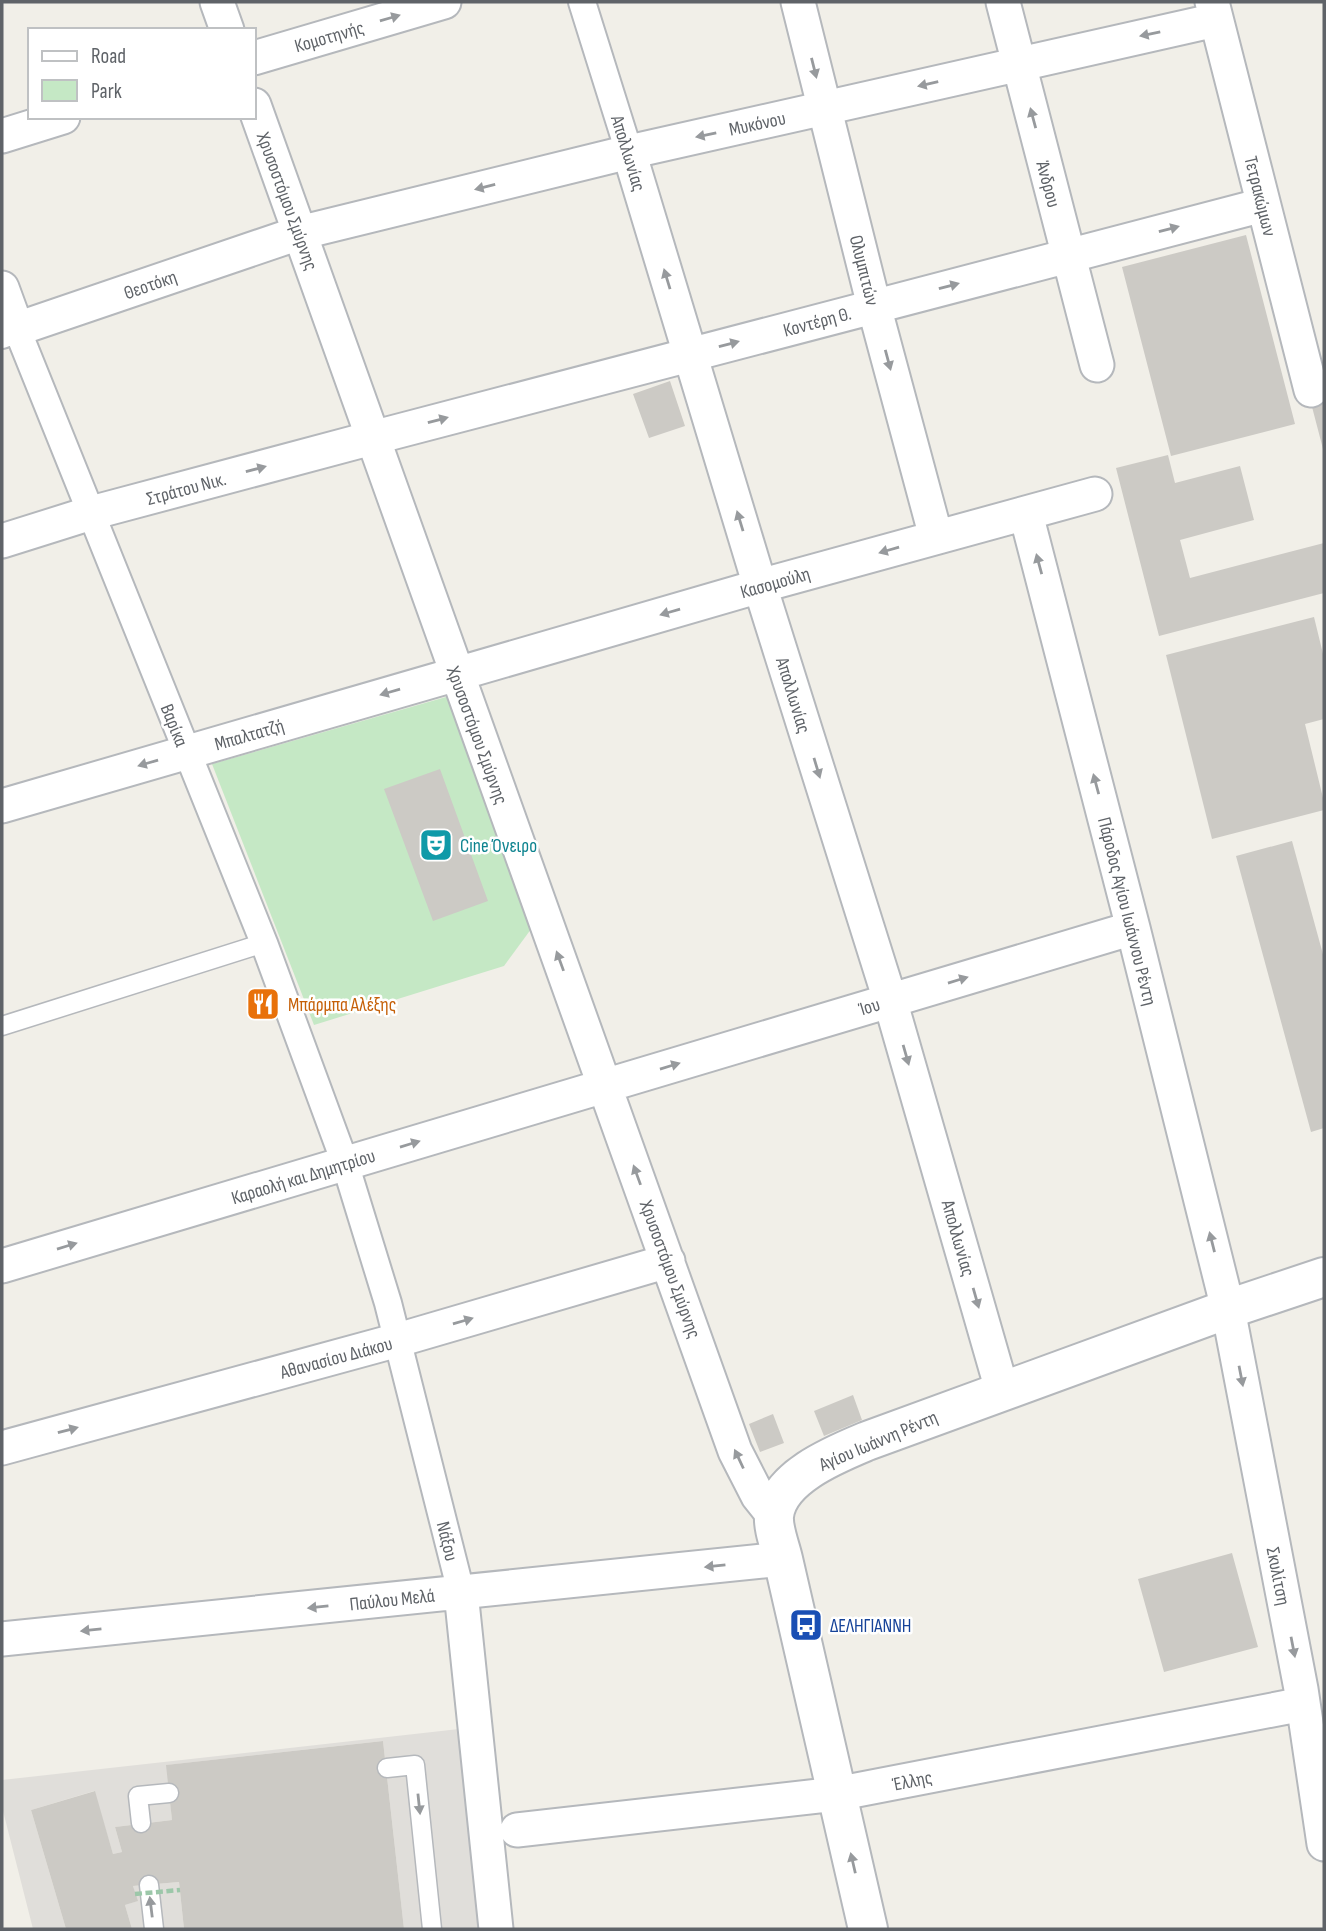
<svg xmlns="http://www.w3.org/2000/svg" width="1326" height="1931" font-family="'Sofia Sans Condensed',sans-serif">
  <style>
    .industrial { fill: #e0deda }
    .green { fill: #c5e8c5 }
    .building { fill: #cccac5 }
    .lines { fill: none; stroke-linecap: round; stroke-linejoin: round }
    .service-casing { stroke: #b5b8bc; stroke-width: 21 }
    .pedestrian-casing { stroke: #b5b8bc; stroke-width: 30 }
    .minor-casing { stroke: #b5b8bc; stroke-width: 37 }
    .tertiary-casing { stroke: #b5b8bc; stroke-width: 42 }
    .service { stroke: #fff; stroke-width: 18 }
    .pedestrian { stroke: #fff; stroke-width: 26 }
    .minor { stroke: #fff; stroke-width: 33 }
    .tertiary { stroke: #fff; stroke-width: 38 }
    .path-bridge { stroke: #9cc7a9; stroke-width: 4.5; stroke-dasharray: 7 3.5; stroke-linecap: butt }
    .oneway { fill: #979a9d }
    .labels { text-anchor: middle; stroke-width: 5; stroke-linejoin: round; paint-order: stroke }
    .street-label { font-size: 19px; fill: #5f6368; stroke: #fff }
    .culture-label { font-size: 19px; fill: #0d838f; stroke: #fff; text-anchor: start }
    .food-label { font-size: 19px; fill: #c56008; stroke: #fff; text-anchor: start }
    .transit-label { font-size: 19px; fill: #164399; stroke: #fff; text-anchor: start }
  </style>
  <rect width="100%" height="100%" fill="#f1efe8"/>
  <path class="industrial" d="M 459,1729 L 482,1929 L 404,1929 L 383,1741 L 167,1765 L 172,1820 L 115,1827 L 122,1852 L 113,1854 L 94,1791 L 31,1810 L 66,1929 L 33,1929 L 2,1807 L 2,1780 Z
    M 179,1882 L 184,1929 L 132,1929 L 125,1905 L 137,1901 L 133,1886 Z"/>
  <path class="green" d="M 453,695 L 537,921 L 504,966 L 314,1025 L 212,764 Z"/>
  <path class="building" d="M 1246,235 L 1295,424 L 1171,456 L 1122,267 Z
    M 670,381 L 685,426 L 649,438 L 633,394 Z
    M 1324,399 L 1324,449 L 1323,449 L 1311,403 Z
    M 1168,455 L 1175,483 L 1240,466 L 1254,520 L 1180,540 L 1190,578 L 1324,543 L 1324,593 L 1159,636 L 1116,468 Z
    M 1314,617 L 1324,658 L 1324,719 L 1305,724 L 1324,802 L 1324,810 L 1212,839 L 1166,655 Z
    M 440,769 L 488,901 L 433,921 L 384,789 Z
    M 1292,841 L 1324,958 L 1324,1128 L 1311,1132 L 1236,856 Z
    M 853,1395 L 862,1420 L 824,1436 L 814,1411 Z
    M 773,1414 L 784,1443 L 760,1452 L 749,1424 Z
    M 1232,1553 L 1258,1647 L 1164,1672 L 1138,1579 Z
    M 383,1741 L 404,1929 L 184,1929 L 179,1882 L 133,1886 L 138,1901 L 125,1905 L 132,1929 L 66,1929 L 31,1810 L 95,1791 L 113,1854 L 122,1852 L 115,1827 L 172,1820 L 166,1765 Z"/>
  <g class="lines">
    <defs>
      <path id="service" d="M 2,1026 L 264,943
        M 387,1768 L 415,1765 L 432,1929
        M 141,1823 L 138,1796 L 169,1793
        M 149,1885 L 154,1929"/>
      <path id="pedestrian" d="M 582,2 L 629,152
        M 2,335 L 17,329 L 264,943 L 345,1163 L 388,1303 L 461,1592"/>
      <path id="minor" d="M 217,2 L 227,30
        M 798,2 L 874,306 L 936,537
        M 1003,2 L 1097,365
        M 1212,2 L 1311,390
        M 254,58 L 444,2
        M 254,105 L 735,1451 L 758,1496 L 774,1516
        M 2,136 L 63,117
        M 629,152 L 760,586 L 890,1000 L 1002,1390
        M 2,288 L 17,329 L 299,233 L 629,152 L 1216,20
        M 1026,514 L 1133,928 L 1228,1309 L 1301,1689 L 1324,1844
        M 2,541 L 91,513 L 372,438 L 1263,205
        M 2,806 L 760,586 L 1095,494
        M 2,1266 L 1133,928
        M 2,1448 L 398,1340 L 668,1261
        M 461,1592 L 496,1929
        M 2,1639 L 783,1559
        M 517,1830 L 836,1794 L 1303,1704"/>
      <path id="tertiary" d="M 868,1929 L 783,1559 C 780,1546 773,1529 774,1516 C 778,1477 836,1454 867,1441 L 1228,1309 L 1324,1277"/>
    </defs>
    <use href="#service" class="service-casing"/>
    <use href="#pedestrian" class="pedestrian-casing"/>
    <use href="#minor" class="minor-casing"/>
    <use href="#tertiary" class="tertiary-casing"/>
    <use href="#service" class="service"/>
    <use href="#pedestrian" class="pedestrian"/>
    <use href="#minor" class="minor"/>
    <use href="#tertiary" class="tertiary"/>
    <path class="path-bridge" d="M 135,1894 L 180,1890"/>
  </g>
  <defs><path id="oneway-solid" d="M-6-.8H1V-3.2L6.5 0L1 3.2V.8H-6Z" transform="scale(1.75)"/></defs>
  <g class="oneway">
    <use href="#oneway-solid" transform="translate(390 18) rotate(-16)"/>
    <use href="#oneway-solid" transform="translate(1150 34) rotate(168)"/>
    <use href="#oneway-solid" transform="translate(814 68) rotate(76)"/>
    <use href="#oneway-solid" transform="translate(928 84) rotate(167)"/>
    <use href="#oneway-solid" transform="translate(1033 118) rotate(-105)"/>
    <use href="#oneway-solid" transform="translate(706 135) rotate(168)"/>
    <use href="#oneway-solid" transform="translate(485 187) rotate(166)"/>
    <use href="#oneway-solid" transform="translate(1169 229) rotate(-15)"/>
    <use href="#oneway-solid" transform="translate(667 279) rotate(-107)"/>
    <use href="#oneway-solid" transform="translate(949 286) rotate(-15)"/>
    <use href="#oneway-solid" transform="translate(729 344) rotate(-15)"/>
    <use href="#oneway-solid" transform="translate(888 360) rotate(75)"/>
    <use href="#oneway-solid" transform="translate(438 420) rotate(-15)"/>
    <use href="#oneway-solid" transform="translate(256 469) rotate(-15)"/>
    <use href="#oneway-solid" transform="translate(740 521) rotate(-107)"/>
    <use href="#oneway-solid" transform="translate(889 550) rotate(164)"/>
    <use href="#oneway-solid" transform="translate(1039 564) rotate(-105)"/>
    <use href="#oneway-solid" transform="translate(670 612) rotate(164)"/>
    <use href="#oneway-solid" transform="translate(390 692) rotate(164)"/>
    <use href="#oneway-solid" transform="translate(148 763) rotate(164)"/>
    <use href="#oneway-solid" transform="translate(817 768) rotate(73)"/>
    <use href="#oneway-solid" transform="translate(1096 784) rotate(-105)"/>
    <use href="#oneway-solid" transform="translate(560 961) rotate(-110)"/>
    <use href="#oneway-solid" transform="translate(958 980) rotate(-17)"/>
    <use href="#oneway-solid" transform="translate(906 1055) rotate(74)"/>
    <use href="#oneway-solid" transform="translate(670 1066) rotate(-17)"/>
    <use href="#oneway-solid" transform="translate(410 1144) rotate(-17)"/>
    <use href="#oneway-solid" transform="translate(637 1175) rotate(-110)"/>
    <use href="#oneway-solid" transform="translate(1212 1242) rotate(-104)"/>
    <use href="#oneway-solid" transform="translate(67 1246) rotate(-17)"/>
    <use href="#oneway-solid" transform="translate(976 1298) rotate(74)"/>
    <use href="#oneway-solid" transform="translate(463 1321) rotate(-16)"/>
    <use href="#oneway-solid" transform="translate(1241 1376) rotate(79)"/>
    <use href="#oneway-solid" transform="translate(68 1430) rotate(-15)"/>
    <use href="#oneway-solid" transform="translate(739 1459) rotate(-115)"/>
    <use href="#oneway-solid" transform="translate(715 1566) rotate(174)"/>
    <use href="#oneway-solid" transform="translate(318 1607) rotate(174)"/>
    <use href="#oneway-solid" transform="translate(91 1630) rotate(174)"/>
    <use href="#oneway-solid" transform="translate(1293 1647) rotate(79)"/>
    <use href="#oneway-solid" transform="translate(419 1804) rotate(84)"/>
    <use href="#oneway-solid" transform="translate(853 1863) rotate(-103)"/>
    <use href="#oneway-solid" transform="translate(151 1907) rotate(-97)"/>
  </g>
  <defs>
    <symbol id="theatre-square" viewBox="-11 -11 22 22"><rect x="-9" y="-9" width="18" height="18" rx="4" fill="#0f9aa8" stroke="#fff"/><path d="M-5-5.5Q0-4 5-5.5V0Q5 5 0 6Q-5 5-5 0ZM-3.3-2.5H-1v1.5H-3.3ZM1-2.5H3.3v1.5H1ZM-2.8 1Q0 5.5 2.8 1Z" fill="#fff"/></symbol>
    <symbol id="restaurant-square" viewBox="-11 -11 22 22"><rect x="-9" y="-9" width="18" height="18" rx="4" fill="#e8710a" stroke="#fff"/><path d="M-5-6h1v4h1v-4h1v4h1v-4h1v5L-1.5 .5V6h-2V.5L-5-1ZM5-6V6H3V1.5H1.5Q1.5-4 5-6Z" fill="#fff"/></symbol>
    <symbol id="bus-square" viewBox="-11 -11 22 22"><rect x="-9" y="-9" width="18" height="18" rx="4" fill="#1a4fb4" stroke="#fff"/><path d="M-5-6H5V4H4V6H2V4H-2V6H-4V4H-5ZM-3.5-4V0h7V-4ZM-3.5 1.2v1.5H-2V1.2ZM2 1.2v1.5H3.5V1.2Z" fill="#fff"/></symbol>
  </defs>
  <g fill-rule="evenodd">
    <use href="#theatre-square" x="417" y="826" width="38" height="38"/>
    <use href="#restaurant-square" x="244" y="985" width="38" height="38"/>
    <use href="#bus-square" x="787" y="1606" width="38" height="38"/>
  </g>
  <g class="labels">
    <g class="street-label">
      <text transform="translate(329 36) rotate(-16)" y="7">Κομοτηνής</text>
      <text transform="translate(757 123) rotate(-12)" y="7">Μυκόνου</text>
      <text transform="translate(629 153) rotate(73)" y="7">Απολλωνίας</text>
      <text transform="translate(1049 184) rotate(75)" y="7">Άνδρου</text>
      <text transform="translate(1261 196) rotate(76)" y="7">Τετρακώμων</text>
      <text transform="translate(288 201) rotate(70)" y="7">Χρυσοστόμου Σμύρνης</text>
      <text transform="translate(865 270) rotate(76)" y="7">Ολυμπιτών</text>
      <text transform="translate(150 284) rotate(-19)" y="7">Θεοτόκη</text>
      <text transform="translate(817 321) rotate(-15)" y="7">Κοντέρη Θ.</text>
      <text transform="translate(186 488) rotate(-15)" y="7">Στράτου Νικ.</text>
      <text transform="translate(775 582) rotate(-16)" y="7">Κασομούλη</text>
      <text transform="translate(794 695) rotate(73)" y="7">Απολλωνίας</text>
      <text transform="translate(175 725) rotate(68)" y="7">Βαρίκα</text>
      <text transform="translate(249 734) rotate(-16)" y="7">Μπαλτατζή</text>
      <text transform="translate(478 735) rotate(70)" y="7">Χρυσοστόμου Σμύρνης</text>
      <text transform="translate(1128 911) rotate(76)" y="7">Πάροδος Αγίου Ιωάννου Ρέντη</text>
      <text transform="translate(869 1006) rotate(-17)" y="7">Ίου</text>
      <text transform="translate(303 1176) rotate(-17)" y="7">Καραολή και Δημητρίου</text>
      <text transform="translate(959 1238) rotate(74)" y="7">Απολλωνίας</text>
      <text transform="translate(671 1269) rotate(70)" y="7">Χρυσοστόμου Σμύρνης</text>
      <text transform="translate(336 1357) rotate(-15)" y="7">Αθανασίου Διάκου</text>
      <text transform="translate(878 1440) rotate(-23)" y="7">Αγίου Ιωάννη Ρέντη</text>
      <text transform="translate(448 1541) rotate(76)" y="7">Νάξου</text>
      <text transform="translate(1279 1576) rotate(79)" y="7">Σκυλίτση</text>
      <text transform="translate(392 1599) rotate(-6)" y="7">Παύλου Μελά</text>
      <text transform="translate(912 1780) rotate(-11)" y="7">Έλλης</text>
    </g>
    <g class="culture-label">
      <text x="460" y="852">Cine Όνειρο</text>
    </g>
    <g class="food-label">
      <text x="288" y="1011">Μπάρμπα Αλέξης</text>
    </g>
    <g class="transit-label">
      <text x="830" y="1632">ΔΕΛΗΓΙΑΝΝΗ</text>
    </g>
  </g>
  <rect width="1326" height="1931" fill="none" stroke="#5f6368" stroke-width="7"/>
  <rect x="28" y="28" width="228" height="91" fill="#ffffff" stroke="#bfc1c3" stroke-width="2"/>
  <rect x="42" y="51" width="35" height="10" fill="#ffffff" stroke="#bfc1c3" stroke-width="2"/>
  <text x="91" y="63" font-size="21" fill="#5f6368">Road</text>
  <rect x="42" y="80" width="35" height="21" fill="#c5e8c5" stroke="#bfc1c3" stroke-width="2"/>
  <text x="91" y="98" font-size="21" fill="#5f6368">Park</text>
</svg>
